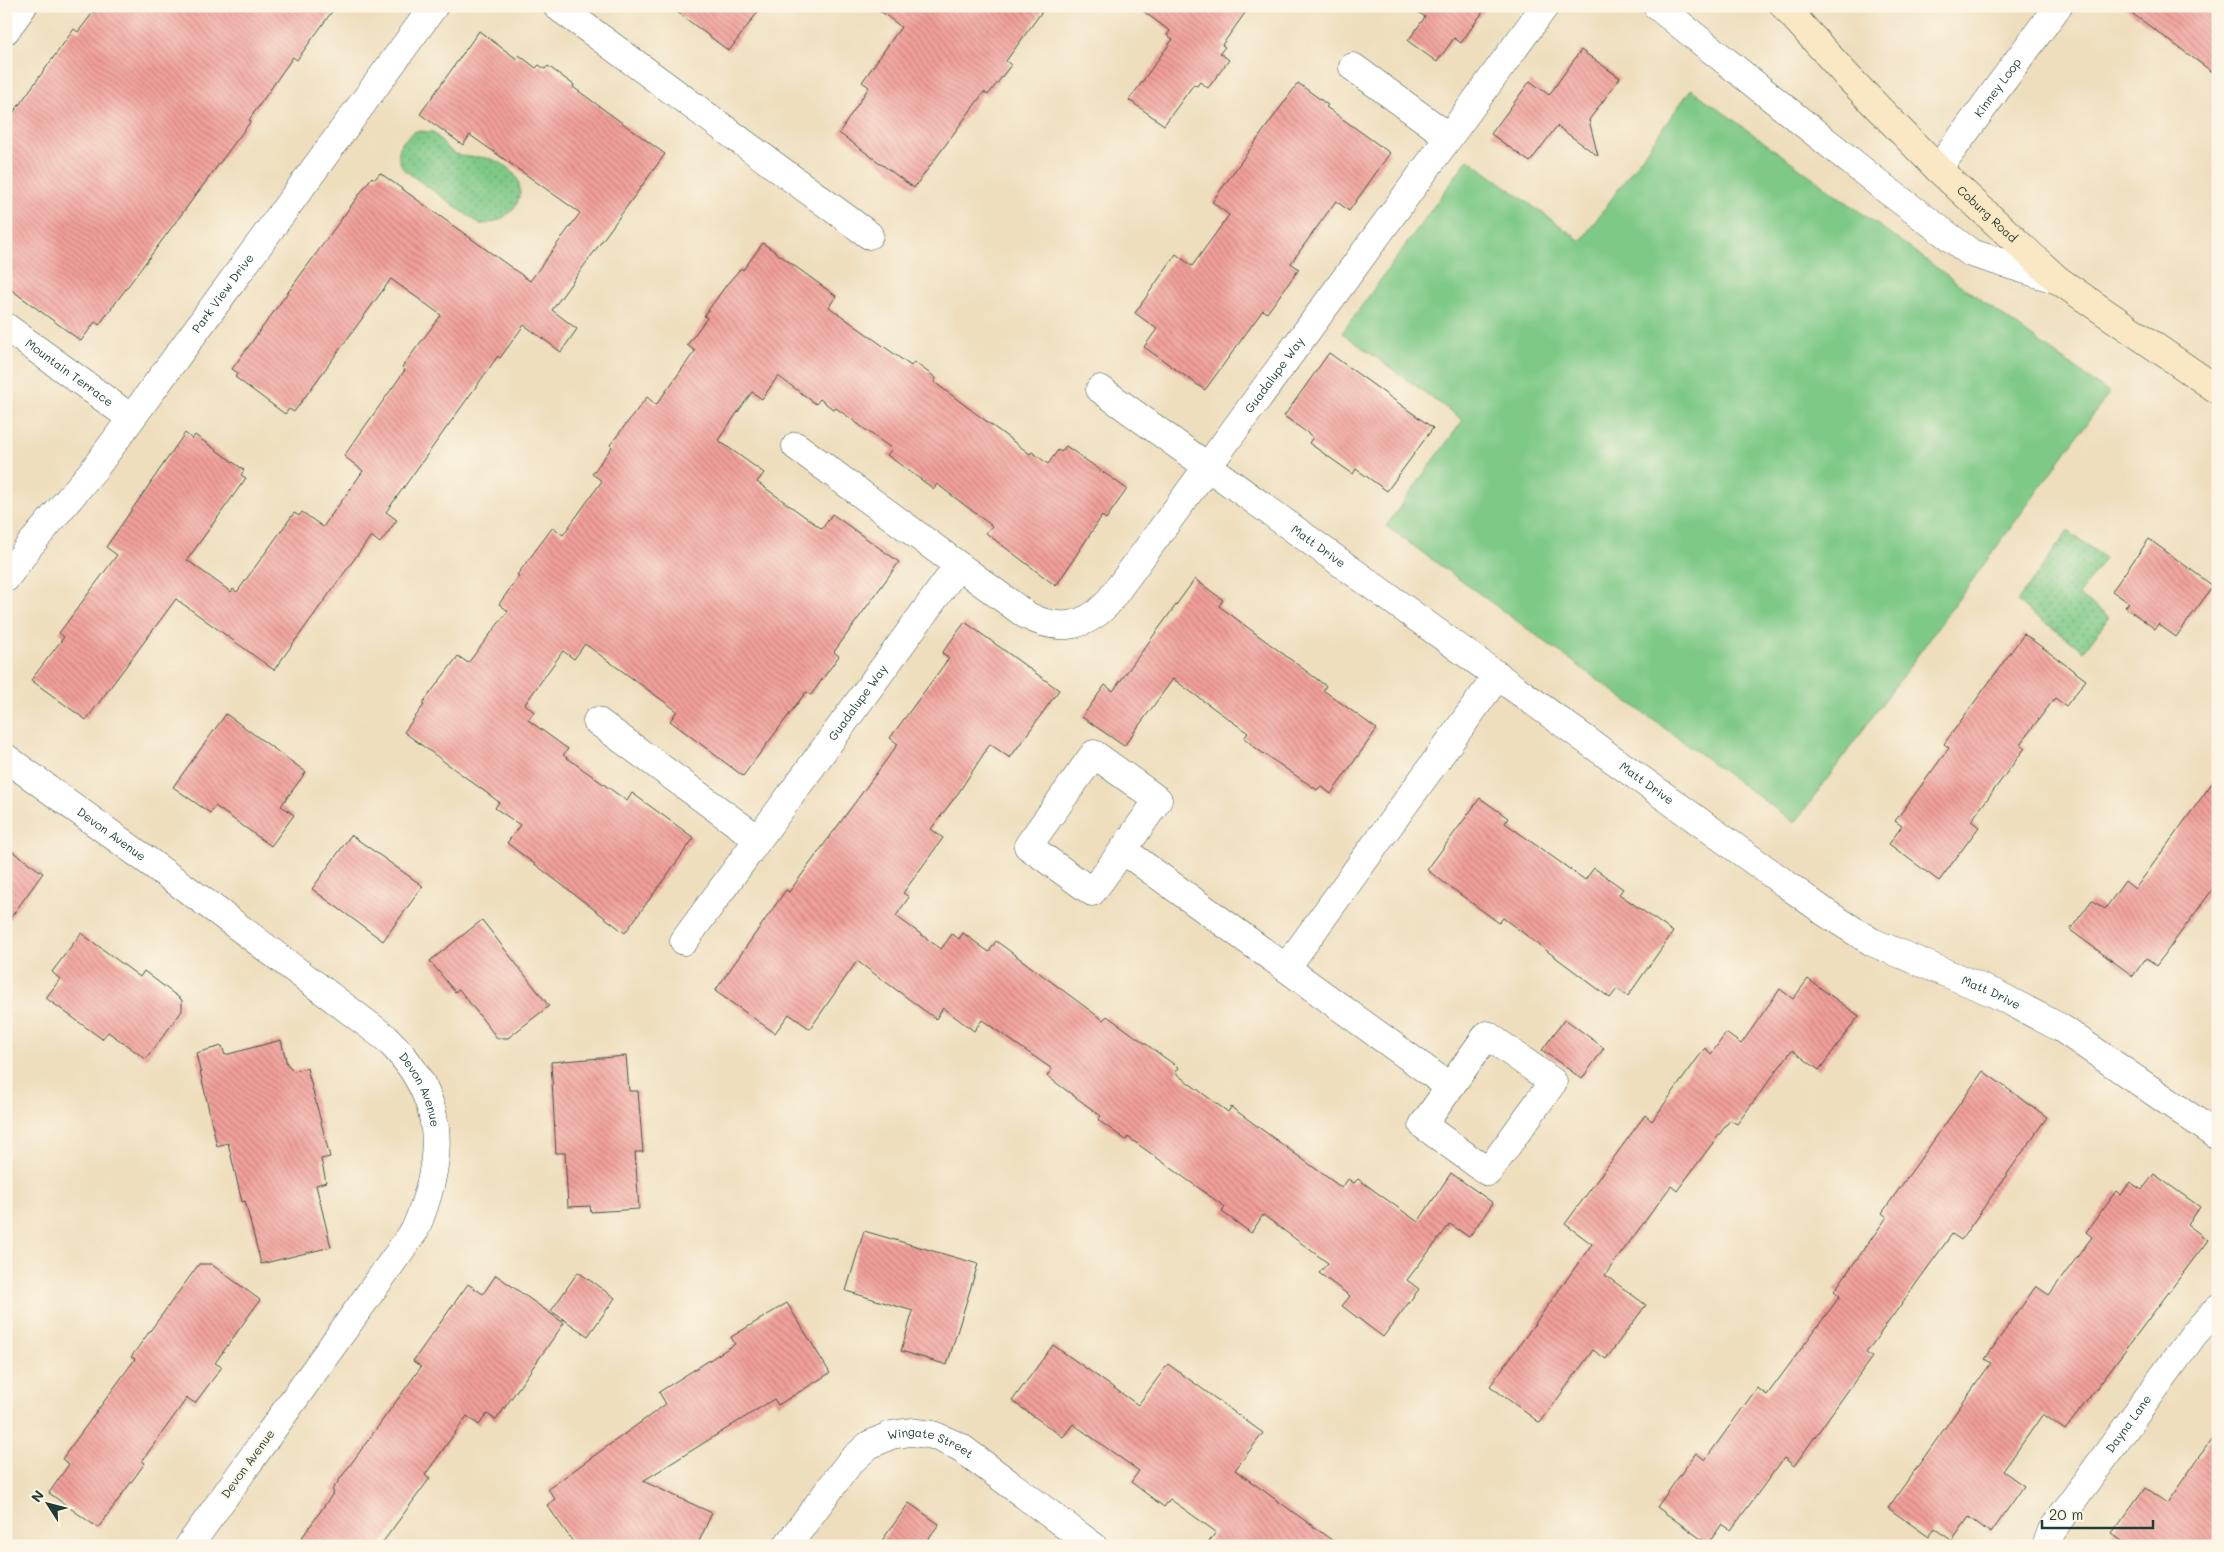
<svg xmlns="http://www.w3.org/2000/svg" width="2224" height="1552" font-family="Mali,sans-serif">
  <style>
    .grass { fill: #7ec987; stroke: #4e835e }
    .park { fill: url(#park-dots); stroke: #4e835e }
    .building { fill: url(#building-back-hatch) }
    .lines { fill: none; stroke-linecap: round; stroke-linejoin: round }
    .minor-casing { stroke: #3e5549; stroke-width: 29 }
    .tertiary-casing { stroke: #3e5549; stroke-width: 29 }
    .secondary-casing { stroke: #3e5549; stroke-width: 29 }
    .minor { stroke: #fff; stroke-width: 28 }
    .tertiary { stroke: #fff; stroke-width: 28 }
    .secondary { stroke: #fae7c3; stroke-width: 28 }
    .labels { text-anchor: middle; stroke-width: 4; stroke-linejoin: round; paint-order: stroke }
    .street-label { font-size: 12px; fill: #1f3d34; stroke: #fcf5e5 }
  </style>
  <defs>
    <pattern id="park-dots" width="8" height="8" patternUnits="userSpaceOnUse" patternTransform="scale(1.25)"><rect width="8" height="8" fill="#7ec987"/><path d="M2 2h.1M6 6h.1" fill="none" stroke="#67a46f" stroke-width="1.8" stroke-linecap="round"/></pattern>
    <pattern id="building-back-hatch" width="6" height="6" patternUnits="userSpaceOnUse" patternTransform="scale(1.25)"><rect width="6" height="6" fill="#f29f9a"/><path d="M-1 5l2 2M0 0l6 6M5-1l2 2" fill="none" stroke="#c3837e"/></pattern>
  </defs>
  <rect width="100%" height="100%" fill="#fcf5e5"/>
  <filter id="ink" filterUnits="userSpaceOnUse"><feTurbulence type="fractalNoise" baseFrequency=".02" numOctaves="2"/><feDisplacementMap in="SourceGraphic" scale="10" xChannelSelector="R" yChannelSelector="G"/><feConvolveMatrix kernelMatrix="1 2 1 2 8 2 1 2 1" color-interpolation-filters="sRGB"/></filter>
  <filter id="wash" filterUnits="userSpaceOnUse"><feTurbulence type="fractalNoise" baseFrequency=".0096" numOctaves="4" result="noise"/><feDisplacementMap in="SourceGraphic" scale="20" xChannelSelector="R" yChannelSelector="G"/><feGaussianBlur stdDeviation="1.12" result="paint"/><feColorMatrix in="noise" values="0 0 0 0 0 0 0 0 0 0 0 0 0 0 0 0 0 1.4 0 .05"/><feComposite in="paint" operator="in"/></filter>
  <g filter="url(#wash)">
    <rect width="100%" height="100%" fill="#eedebd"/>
    <path class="grass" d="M 1691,89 L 2109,393 L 1795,823 L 1386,526 L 1463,420 L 1342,333 L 1468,159 L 1581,241 Z"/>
    <path class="park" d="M 416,131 L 433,132 C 440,138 444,147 452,152 C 466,161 486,151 507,167 C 536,190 512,224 480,224 L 404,170 C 393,154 400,140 416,131 Z
      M 2068,531 L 2105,558 L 2079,595 L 2109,617 L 2084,651 L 2017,602 Z"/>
    <g id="blocks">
      <path class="building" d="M 98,6 L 336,6 L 297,60 L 293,57 L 249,120 L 251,121 L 99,325 L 95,322 L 81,341 L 6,286 L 6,123 L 74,29 L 78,32 Z
        M 669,6 L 762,6 L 729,51 Z
        M 874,6 L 1046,6 L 1006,61 L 1011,65 L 988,95 L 984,92 L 914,188 L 839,133 L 869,87 L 862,82 L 901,27 Z
        M 1136,6 L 1250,6 L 1222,45 L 1225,47 L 1220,53 L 1229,60 L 1208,88 L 1200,82 L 1197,86 L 1194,84 L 1164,125 L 1129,100 L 1173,39 L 1167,35 L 1170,31 Z
        M 1410,6 L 1487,6 L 1461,43 L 1454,38 L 1437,62 L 1408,41 L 1425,17 Z
        M 2122,6 L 2218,6 L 2218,76 Z
        M 479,31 L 517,59 L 519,55 L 536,68 L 539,65 L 545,69 L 548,66 L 574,85 L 573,87 L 665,154 L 552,310 L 577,329 L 561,352 L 524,325 L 500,358 L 498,356 L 386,512 L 397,520 L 380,543 L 371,536 L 274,670 L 176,599 L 86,720 L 31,680 L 64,637 L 59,633 L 117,555 L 106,547 L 185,433 L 192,439 L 195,435 L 244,470 L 241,475 L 246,478 L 187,560 L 231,592 L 233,589 L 237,592 L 294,513 L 299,516 L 302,512 L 323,527 L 363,471 L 344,456 L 405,370 L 402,367 L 441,315 L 391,279 L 294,412 L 289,409 L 285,414 L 235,377 L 238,373 L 232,369 L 372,177 L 375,179 L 380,173 L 530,281 L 580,213 L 470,135 L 463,145 L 420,114 Z
        M 1581,50 L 1620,78 L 1589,120 L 1598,156 L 1557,126 L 1530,162 L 1491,134 L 1530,81 L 1549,95 Z
        M 1298,83 L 1328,105 L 1326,107 L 1390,153 L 1349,211 L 1336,201 L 1291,263 L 1299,269 L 1267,313 L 1263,310 L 1205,390 L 1144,347 L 1157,329 L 1135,313 L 1176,254 L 1192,266 L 1229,215 L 1212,202 Z
        M 763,243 L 836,296 L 829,307 L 911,366 L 914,362 L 936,378 L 934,382 L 1030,454 L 1032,452 L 1048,464 L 1058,450 L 1061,452 L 1066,446 L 1127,489 L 1106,519 L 1102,516 L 1056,586 L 986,533 L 992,526 L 937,484 L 934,489 L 887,455 L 892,449 L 836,408 L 834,410 L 820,399 L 816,404 L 778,376 L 762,399 L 752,392 L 718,440 L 764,473 L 757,482 L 822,529 L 832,514 L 899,562 L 834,652 L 839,656 L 811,695 L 806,692 L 743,776 L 670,721 L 677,711 L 585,644 L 574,659 L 563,651 L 525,704 L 534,712 L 528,720 L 568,749 L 563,755 L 627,801 L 632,793 L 694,838 L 625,933 L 507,843 L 520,825 L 495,808 L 499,802 L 404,732 L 424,705 L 422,704 L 458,656 L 468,663 L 508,611 L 499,604 L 519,576 L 517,575 L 553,527 L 563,535 L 602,481 L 592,474 L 612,447 L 610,445 L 647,397 L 656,405 L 695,351 L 687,345 L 707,318 L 704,316 L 727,284 L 741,268 L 743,270 Z
        M 1329,353 L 1433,428 L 1387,491 L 1356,469 L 1353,474 L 1309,443 L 1313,437 L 1284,416 Z
        M 2149,539 L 2213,586 L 2176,637 L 2158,624 L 2155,629 L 2125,607 L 2129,603 L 2112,591 Z
        M 1195,579 L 1223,600 L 1219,606 L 1326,686 L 1323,690 L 1377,729 L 1331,794 L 1321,786 L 1317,790 L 1257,749 L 1244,738 L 1248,733 L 1173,679 L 1124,746 L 1082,717 L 1105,685 L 1113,691 Z
        M 965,622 L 1059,690 L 1010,758 L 990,744 L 959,792 L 931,829 L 943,838 L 903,893 L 909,897 L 896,916 L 941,949 L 952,934 L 959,939 L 963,933 L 989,952 L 996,941 L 1103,1020 L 1107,1016 L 1179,1068 L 1175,1073 L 1228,1112 L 1231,1107 L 1342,1188 L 1348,1179 L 1354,1183 L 1358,1179 L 1418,1222 L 1451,1173 L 1493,1203 L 1469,1237 L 1450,1224 L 1407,1280 L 1419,1289 L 1383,1337 L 1342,1306 L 1350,1296 L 1319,1273 L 1328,1263 L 1263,1215 L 1251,1233 L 1222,1212 L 1225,1207 L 1128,1137 L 1126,1140 L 1098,1120 L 1101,1116 L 1047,1076 L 1052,1069 L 982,1020 L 974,1031 L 943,1008 L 936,1019 L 857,961 L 810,1029 L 789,1014 L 775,1033 L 715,991 L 786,890 L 789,892 L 898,744 L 890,738 L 949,658 L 942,653 Z
        M 2024,634 L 2086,680 L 2066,706 L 2055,698 L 2020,744 L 2025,748 L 1971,821 L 1979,827 L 1939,881 L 1889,844 L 1902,826 L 1895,821 L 1949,748 L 1944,744 Z
        M 226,714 L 306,772 L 281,806 L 294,815 L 271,846 L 215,806 L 210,813 L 173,787 Z
        M 2218,775 L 2218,882 L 2156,966 L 2146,958 L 2133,976 L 2070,930 L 2092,900 L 2105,909 L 2125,881 L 2135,889 Z
        M 1480,798 L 1508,818 L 1505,823 L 1585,880 L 1594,868 L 1623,889 L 1619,894 L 1673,932 L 1628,996 L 1617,989 L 1610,998 L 1503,918 L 1499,923 L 1427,870 Z
        M 351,835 L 423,886 L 383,941 L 312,889 Z
        M 6,847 L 43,873 L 6,924 Z
        M 482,920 L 549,1006 L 508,1038 L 497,1038 L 459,989 L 455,992 L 430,961 Z
        M 81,933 L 140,977 L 144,971 L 182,1000 L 182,1011 L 146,1059 L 108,1032 L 102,1039 L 46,998 L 60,979 L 52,972 Z
        M 1808,979 L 1859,1016 L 1819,1070 L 1792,1050 L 1737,1124 L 1730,1120 L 1677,1191 L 1671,1186 L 1605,1275 L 1646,1305 L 1606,1359 L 1593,1350 L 1540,1423 L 1490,1386 L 1592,1244 L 1565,1224 L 1645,1115 L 1652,1121 L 1705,1048 L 1711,1054 L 1726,1033 L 1741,1044 L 1780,989 L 1793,999 Z
        M 1565,1019 L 1604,1048 L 1582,1079 L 1542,1050 Z
        M 281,1040 L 287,1064 L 294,1071 L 307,1068 L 330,1157 L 321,1159 L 326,1182 L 316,1185 L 331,1247 L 261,1264 L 245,1201 L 242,1202 L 228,1143 L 217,1146 L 196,1053 L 222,1046 L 225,1055 Z
        M 626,1056 L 629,1091 L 638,1091 L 643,1152 L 635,1152 L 639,1209 L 591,1212 L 590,1206 L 568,1207 L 565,1153 L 556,1153 L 551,1062 Z
        M 1983,1071 L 2047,1117 L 1961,1240 L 1952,1234 L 1866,1353 L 1872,1357 L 1794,1466 L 1784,1458 L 1731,1530 L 1722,1524 L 1708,1544 L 1657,1507 L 1696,1453 L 1705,1460 L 1757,1388 L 1767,1395 L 1840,1296 L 1834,1291 L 1887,1217 L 1882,1213 Z
        M 2154,1174 L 2200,1207 L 2188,1225 L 2208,1240 L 2065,1430 L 2043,1414 L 2003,1471 L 2024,1486 L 1991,1533 L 1969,1517 L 1952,1541 L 1935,1528 L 1929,1537 L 1888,1508 L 1991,1363 L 1985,1359 L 2036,1286 L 2049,1295 L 2092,1237 L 2086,1232 L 2116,1191 L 2121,1195 L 2130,1182 L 2142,1190 Z
        M 864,1231 L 978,1264 L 947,1365 L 901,1351 L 913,1311 L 846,1291 Z
        M 199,1264 L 211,1264 L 260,1300 L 215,1363 L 222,1367 L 195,1403 L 187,1398 L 142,1461 L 145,1463 L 98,1528 L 49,1493 L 69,1464 L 62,1459 L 135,1359 L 131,1357 Z
        M 578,1272 L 615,1298 L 588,1336 L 551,1311 Z
        M 496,1275 L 564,1323 L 496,1420 L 487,1414 L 479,1425 L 467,1416 L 425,1475 L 430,1478 L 380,1546 L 296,1546 L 334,1492 L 332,1490 L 421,1367 L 413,1361 L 468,1284 L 483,1294 Z
        M 787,1303 L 830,1373 L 778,1405 L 774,1399 L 643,1481 L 712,1513 L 697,1546 L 576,1546 L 547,1505 L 555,1499 L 548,1489 L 666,1404 L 659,1392 L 735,1344 L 731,1337 Z
        M 1053,1345 L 1138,1405 L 1168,1364 L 1263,1433 L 1235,1470 L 1340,1546 L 1206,1546 L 1216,1532 L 1170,1499 L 1164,1507 L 1131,1482 L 1139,1471 L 1073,1424 L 1063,1437 L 1012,1401 Z
        M 2218,1430 L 2218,1546 L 2129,1546 L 2112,1534 L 2145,1488 L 2167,1503 Z
        M 909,1503 L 939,1524 L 923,1546 L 878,1546 Z"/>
    </g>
  </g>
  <g filter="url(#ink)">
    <use href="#blocks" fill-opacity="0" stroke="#3e5549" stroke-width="1"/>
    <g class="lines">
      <defs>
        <g id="minor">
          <path d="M 557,6 L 869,235"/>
          <path d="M 6,30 L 23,6"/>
          <path d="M 1353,67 L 1449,137"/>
          <path id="s1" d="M 1938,169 L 2058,6"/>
          <path id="s2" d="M 6,327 L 131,418"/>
          <path id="s3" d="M 1100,389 L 1826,913 L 1872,942 L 1996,994 L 2061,1028 L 2218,1136"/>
          <path id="s4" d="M 796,446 L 1026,615 C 1056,631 1083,629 1107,604 L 1545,6"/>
          <path id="s5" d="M 6,578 L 30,545 L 95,468 L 434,6"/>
          <path d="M 597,721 L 758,839"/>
          <path id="s6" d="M 6,758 L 217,911 L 386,1038 C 447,1097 446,1156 415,1230 L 189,1546"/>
          <path d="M 1123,850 L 1092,892 L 1028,846 L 1094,754 L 1158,800 L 1123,850 L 1286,968 L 1498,675"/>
          <path id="s7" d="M 684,941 L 958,566"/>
          <path d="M 1286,968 L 1450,1087 L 1423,1125 L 1488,1172 L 1553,1082 L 1487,1035 L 1450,1087"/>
          <path id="s8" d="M 787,1546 L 850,1462 L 869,1445 L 891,1435 L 911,1432 L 933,1435 L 960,1447 L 1093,1546"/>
          <path id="s9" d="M 2046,1546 L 2052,1530 L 2064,1513 L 2194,1334 L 2218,1308"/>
        </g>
        <path id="tertiary" d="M 1657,6 L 1883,187 L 1971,253 L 2058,280"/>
        <g id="secondary">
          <path id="s10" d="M 1784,6 L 1848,77 L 1938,169 L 2058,280 L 2218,390"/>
        </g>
      </defs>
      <use href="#minor" class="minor-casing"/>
      <use href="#tertiary" class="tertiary-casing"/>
      <use href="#secondary" class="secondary-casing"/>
      <use href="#minor" class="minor"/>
      <use href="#tertiary" class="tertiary"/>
      <use href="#secondary" class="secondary"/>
    </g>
  </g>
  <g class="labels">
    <g class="street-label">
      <text dy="4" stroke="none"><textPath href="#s1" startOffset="101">Kinney Loop</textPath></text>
      <text dy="4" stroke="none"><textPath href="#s10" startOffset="291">Coburg Road</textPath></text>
      <text dy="4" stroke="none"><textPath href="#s5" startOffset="358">Park View Drive</textPath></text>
      <text dy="4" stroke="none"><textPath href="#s2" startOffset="78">Mountain Terrace</textPath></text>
      <text dy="4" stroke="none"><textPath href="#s4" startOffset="658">Guadalupe Way</textPath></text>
      <text dy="4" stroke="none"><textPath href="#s3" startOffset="269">Matt Drive</textPath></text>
      <text dy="4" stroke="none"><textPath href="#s7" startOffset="295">Guadalupe Way</textPath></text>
      <text dy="4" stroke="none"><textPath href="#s3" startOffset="674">Matt Drive</textPath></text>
      <text dy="4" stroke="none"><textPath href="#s6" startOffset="130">Devon Avenue</textPath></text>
      <text dy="4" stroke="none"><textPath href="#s3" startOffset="1079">Matt Drive</textPath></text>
      <text dy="4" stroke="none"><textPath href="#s6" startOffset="535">Devon Avenue</textPath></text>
      <text dy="4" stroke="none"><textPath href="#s9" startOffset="148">Dayna Lane</textPath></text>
      <text dy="4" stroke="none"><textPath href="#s8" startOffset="196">Wingate Street</textPath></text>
      <text transform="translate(248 1464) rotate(-54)" y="4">Devon Avenue</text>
    </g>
  </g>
  <rect width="2224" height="1552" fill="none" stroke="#fcf5e5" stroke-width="25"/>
  <g transform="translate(48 1504) rotate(306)" stroke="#fcf5e5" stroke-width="4" paint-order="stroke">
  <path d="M0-4L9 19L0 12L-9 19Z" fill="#1f3d34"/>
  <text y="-8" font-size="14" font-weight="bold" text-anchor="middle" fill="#1f3d34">N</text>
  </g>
  <path d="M2042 1520v8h111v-8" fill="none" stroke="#1f3d34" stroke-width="2.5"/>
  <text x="2049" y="1520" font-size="15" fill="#1f3d34" stroke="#fcf5e5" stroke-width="4" paint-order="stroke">20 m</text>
</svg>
